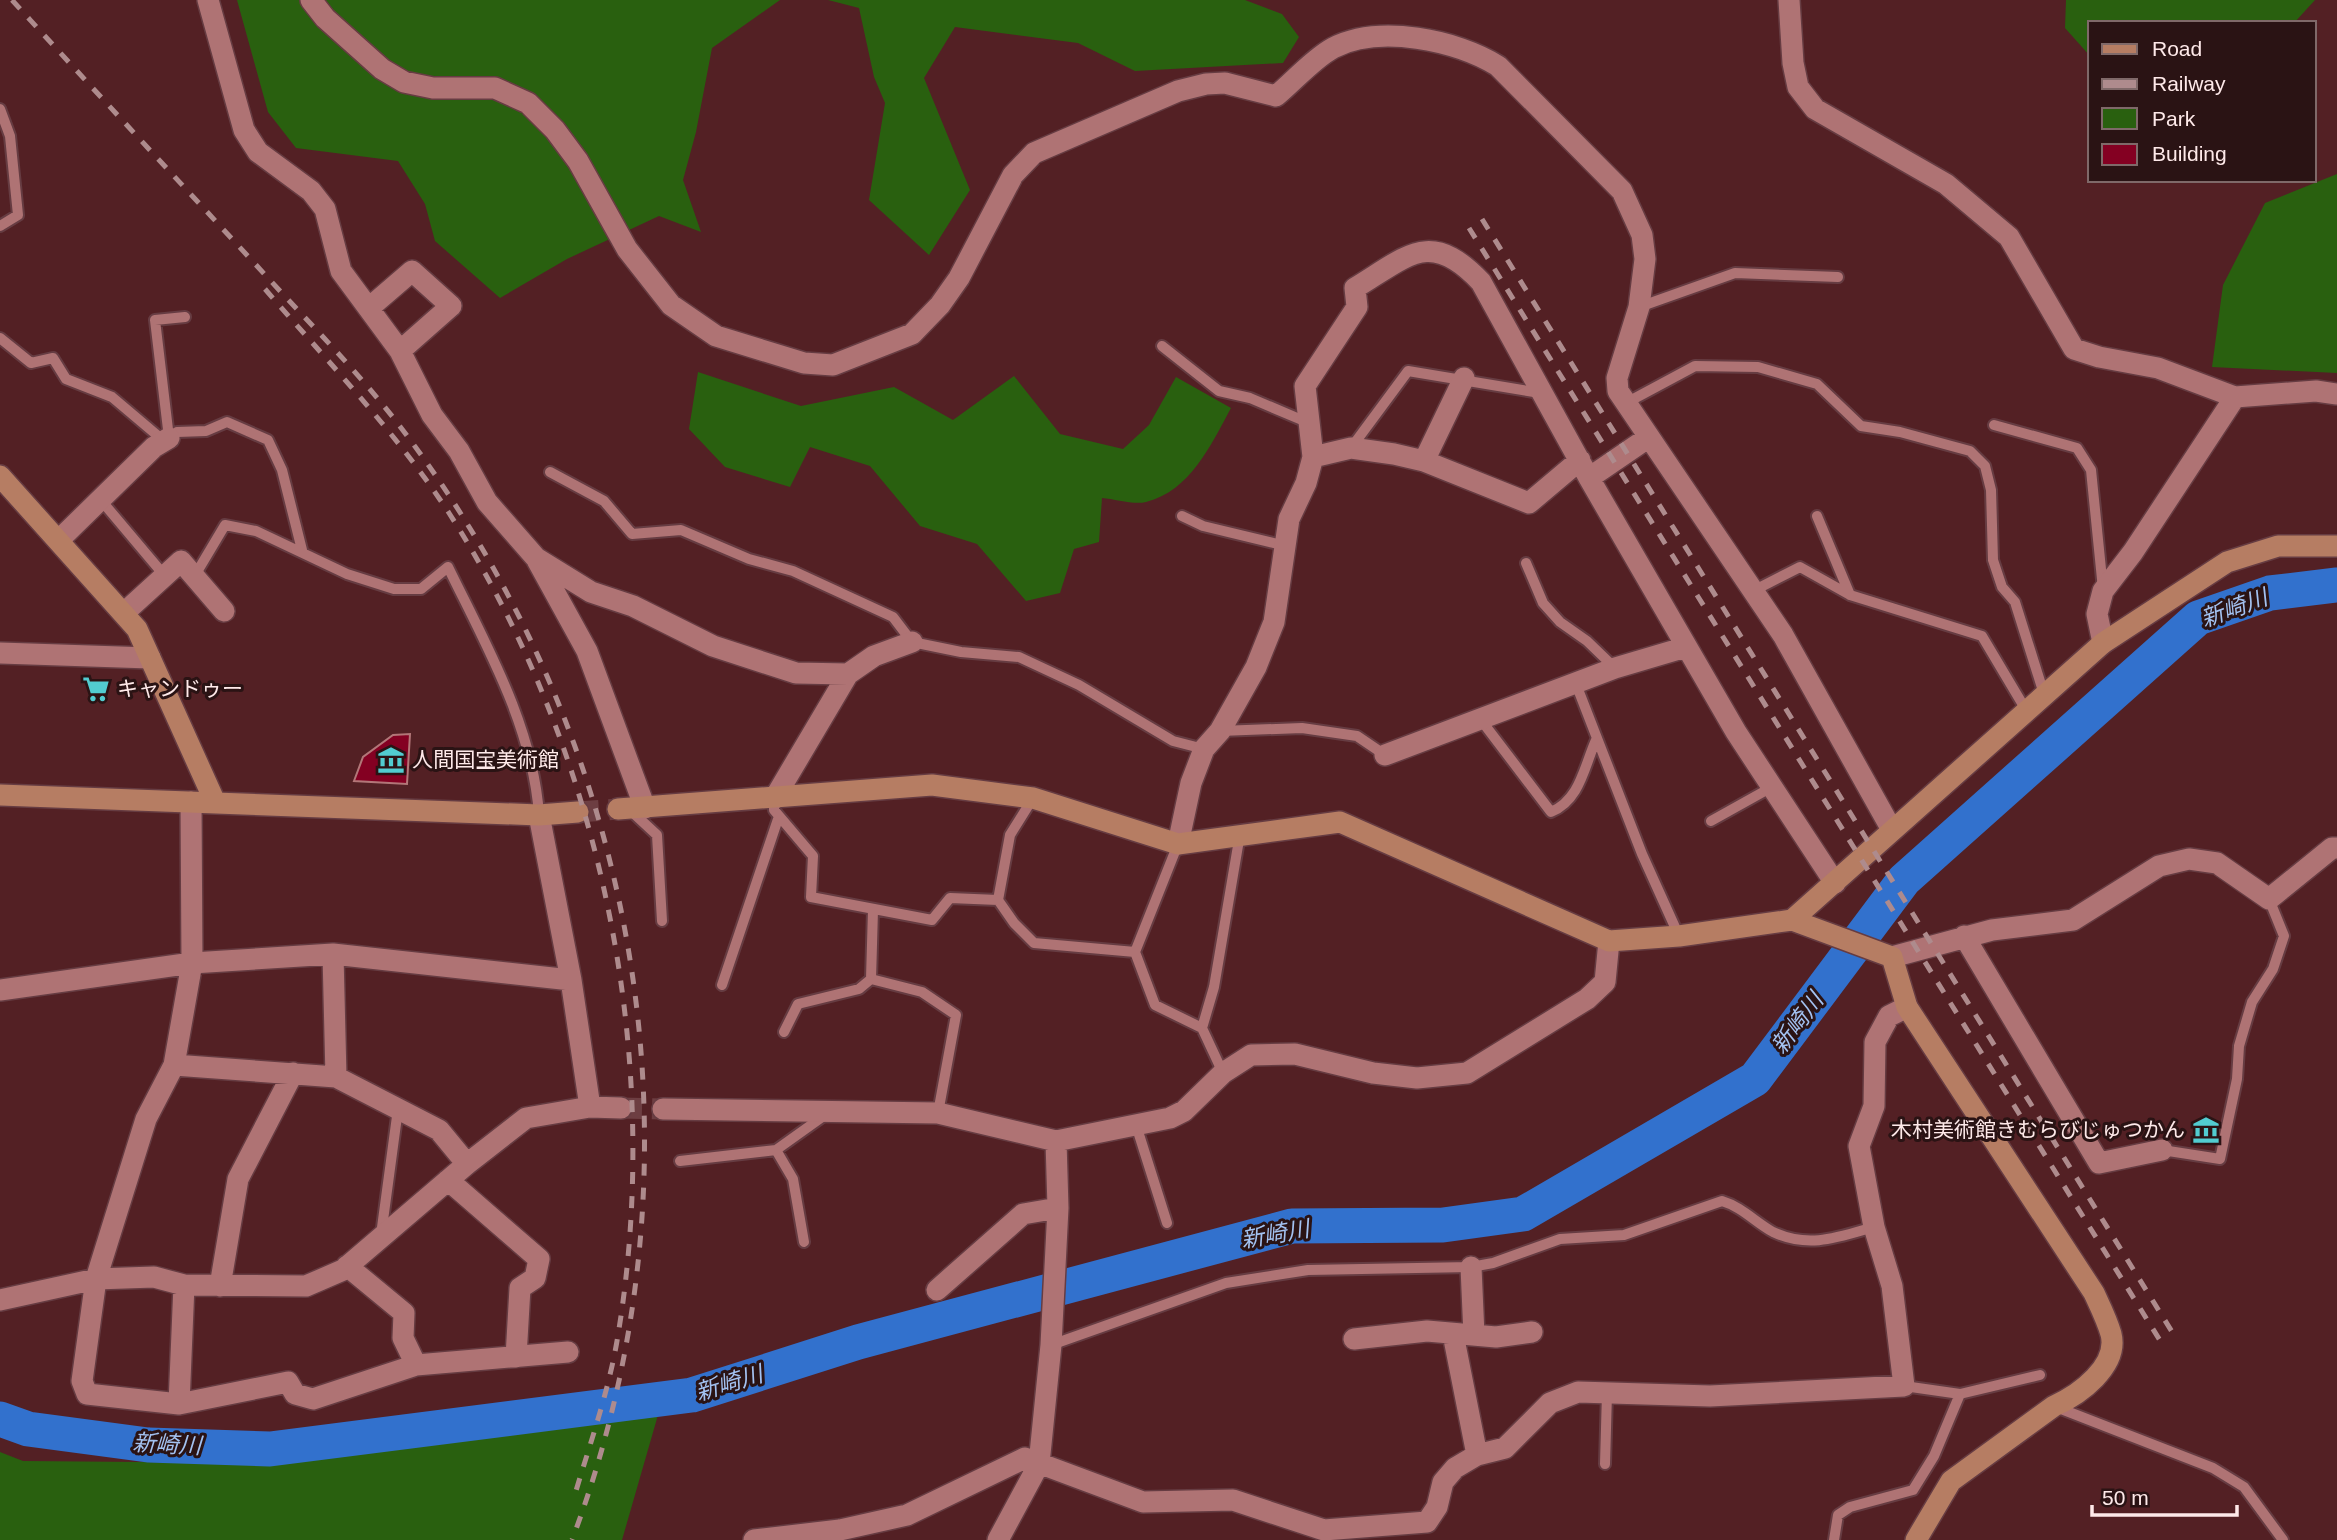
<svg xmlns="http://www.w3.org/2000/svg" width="2337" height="1540" font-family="Arial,'Noto Sans JP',sans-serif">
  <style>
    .green { fill: #29600f }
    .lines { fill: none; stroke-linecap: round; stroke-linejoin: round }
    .river { stroke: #3271cd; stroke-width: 35 }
    .building { fill: #840022; stroke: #b27678; stroke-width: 2 }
    .street-tunnel { stroke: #6d3e42; stroke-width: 21; stroke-dasharray: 21 10; stroke-linecap: butt }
    .secondary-tunnel { stroke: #6d3e42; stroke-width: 21; stroke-dasharray: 21 10; stroke-linecap: butt }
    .lane-casing { stroke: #663c42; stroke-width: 14 }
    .street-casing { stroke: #663c42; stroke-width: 24 }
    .secondary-casing { stroke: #663c42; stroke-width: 24 }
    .lane { stroke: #af7374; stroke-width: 10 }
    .street { stroke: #af7374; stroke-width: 21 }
    .secondary { stroke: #b67d63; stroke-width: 21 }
    .rail { stroke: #ae8b8d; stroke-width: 5; stroke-dasharray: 12 12; stroke-linecap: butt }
    .labels { text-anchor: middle; stroke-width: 6; stroke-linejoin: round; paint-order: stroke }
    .poi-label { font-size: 21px; fill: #fee9e9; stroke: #2a1314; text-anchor: start }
    .water-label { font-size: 23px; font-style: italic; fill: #a3c2f1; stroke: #2a1314 }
  </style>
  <rect width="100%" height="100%" fill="#532024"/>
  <path class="green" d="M 237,0 L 780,0 L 712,48 L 696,132 L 683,180 L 701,232 L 659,216 L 567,259 L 500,298 L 435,241 L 425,204 L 398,161 L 296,148 L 268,112 Z
    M 828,0 L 1245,0 L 1282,14 L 1299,37 L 1283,63 L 1135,71 L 1078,43 L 955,27 L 924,78 L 970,190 L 929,255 L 869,200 L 885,103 L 874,77 L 859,8 Z
    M 2066,0 L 2315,0 L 2294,23 L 2090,23 L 2090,56 L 2065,28 Z
    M 2337,174 L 2337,373 L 2212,367 L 2223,285 L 2265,203 Z
    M 698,372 L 801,406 L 894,387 L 953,420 L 1014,376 L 1060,434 L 1123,449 L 1149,425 L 1176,377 L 1231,408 C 1211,445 1190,491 1146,502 C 1134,505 1115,499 1102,498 L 1099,542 L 1074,549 L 1060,593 L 1026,601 L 977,544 L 920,526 L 870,466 L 810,447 L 790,487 L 725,467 L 689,429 Z
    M 658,1415 L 622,1540 L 0,1540 L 0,1452 L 23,1461 L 256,1463 Z"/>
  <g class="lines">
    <path class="river" d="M 0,1419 L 28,1429 L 148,1445 L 270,1449 L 692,1395 L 858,1342 L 1292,1226 L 1443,1225 L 1523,1214 L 1755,1079 L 1904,880 L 2198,618 L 2270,593 L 2337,585"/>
  </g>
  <path class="building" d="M 410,734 L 407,784 L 354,781 L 363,757 L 393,735 Z"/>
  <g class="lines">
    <path class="street-tunnel" d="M 621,1108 L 663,1109"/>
    <path class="secondary-tunnel" d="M 578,812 L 618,809"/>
    <defs>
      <path id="lane" d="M 0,109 L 10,136 L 18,215 L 0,226
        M 1639,307 L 1735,273 L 1838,277
        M 185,317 L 155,320 L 169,438 L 177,432 L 206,431 L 227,422 L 268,440 L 282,470 L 302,550
        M 0,338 L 31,363 L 53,358 L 66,379 L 112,397 L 164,441
        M 1162,346 L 1219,391 L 1250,398 L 1309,423
        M 1626,403 L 1695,366 L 1758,367 L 1817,384 L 1861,426 L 1900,432 L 1970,451 L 1985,466 L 1991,490 L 1993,560 L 2002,587 L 2015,602 L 2044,694
        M 1994,425 L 2077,448 L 2091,470 L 2103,589
        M 1351,448 L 1408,371 L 1540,393
        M 550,472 L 604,501 L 632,534 L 681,530 L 749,559 L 793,571 L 893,617 L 912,642 L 961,652 L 1019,657 L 1079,685 L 1173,741 L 1204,749
        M 100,499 L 164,575
        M 1182,516 L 1203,526 L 1286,546
        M 1817,516 L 1850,595
        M 1526,563 L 1543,603 L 1560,622 L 1587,641 L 1615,668
        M 194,577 L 225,525 L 256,531 L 347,574 L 394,589 L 421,589 L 448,567 C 486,645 533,727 539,815
        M 1753,591 L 1800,567 L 1850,595 L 1982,636 L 2026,710
        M 1576,684 L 1642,854 L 1679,936
        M 1481,720 L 1551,812 C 1580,800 1584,767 1596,740
        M 1220,731 L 1302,728 L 1357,736 L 1385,755
        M 1033,798 L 1010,835 L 998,900 L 1014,923 L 1034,943 L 1135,952
        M 774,799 L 774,810 L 813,856 L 811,897 L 932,920 L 950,898 L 998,900
        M 629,809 L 657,835 L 662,921
        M 1711,821 L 1772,787
        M 1178,844 L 1135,952 L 1155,1005 L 1202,1028 L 1223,1073
        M 873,910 L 871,979 L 922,992 L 956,1015 L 938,1113
        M 722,985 L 779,816
        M 1202,1028 L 1214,987 L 1240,834
        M 784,1032 L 798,1004 L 859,989 L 871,979
        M 1136,1125 L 1167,1223
        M 776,1150 L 793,1179 L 804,1242
        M 2162,1150 L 2220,1159 L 2237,1079 L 2239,1046 L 2252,1002 L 2273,969 L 2284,936 L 2269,899
        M 680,1161 L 776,1150 L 825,1115
        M 381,1235 L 398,1109
        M 1051,1345 L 1226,1283 L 1308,1270 L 1471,1267 L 1493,1263 L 1560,1239 L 1624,1235 L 1722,1201 C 1742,1207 1755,1222 1773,1232 C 1809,1249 1839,1237 1874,1227
        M 1904,1386 L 1960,1394 L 2040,1375
        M 2056,1407 L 2213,1468 L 2244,1487 L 2283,1540
        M 1605,1464 L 1607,1393
        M 1834,1540 L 1838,1515 L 1850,1507 L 1913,1490 L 1934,1456 L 1960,1394"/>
      <path id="street" d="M 208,0 L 244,130 L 258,152 L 311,191 L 325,209 L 341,271 L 400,351 L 432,415 L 459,451 L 487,502 L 536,558 L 591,592 L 633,606 L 713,646 L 796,673 L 848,674
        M 311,0 L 325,18 L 382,69 L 404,82 L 433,88 L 495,88 L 528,103 L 555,130 L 578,161 L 627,249 L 671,305 L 716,336 L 804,363 L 833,365 L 912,334 L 940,305 L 959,278 L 1013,175 L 1034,153 L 1178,91 L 1206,84 L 1225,83 L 1276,96 C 1294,81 1313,59 1333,48 C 1379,24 1457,40 1498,66 L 1622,191 L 1642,235 L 1645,259 L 1639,307 L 1617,378 L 1618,391 L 1783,635 L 1892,830
        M 1789,0 L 1793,63 L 1798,87 L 1815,109 L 1946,184 L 2009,237 L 2074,349 L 2099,357 L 2158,368 L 2235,397
        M 369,308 L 412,271 L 451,306 L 400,351
        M 1313,457 L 1351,448 L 1394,454 L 1424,461 L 1529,503 L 1580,460
        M 1424,461 L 1464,378
        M 1589,478 L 1649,437
        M 60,539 L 154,447 L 169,438
        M 537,560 L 587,651 L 645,808
        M 125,612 L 181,561 L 224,611
        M 2103,643 L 2097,614 L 2103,591 L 2133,552 L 2235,397 L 2316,391 L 2337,394
        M 0,653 L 150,658
        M 1385,755 L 1615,668 L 1686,647
        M 774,799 L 848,674 L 874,656 L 912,642
        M 191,802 L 192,963 L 174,1065 L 146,1119 L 96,1279 L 82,1381 L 87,1394 L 179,1404 L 288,1382 L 295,1394 L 313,1399 L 416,1365 L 568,1352
        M 539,815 L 571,980 L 590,1107
        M 1178,844 L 1191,783 L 1204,749 L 1220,731 L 1256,667 L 1274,622 L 1289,519 L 1306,483 L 1313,457 L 1305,386 L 1357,307 L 1355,288 C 1408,256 1430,228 1481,282 L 1589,478 L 1736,732 L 1835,883
        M 1964,936 L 2099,1163 L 2162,1150
        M 333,954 L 336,1077
        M 1892,957 L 1992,930 L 2073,920 L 2159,866 L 2189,859 L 2217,863 L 2269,899 L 2332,848 L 2337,848
        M 0,990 L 192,963 L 333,954 L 571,980
        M 174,1065 L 336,1077 L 439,1130 L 467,1164
        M 663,1109 L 938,1113 L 1056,1141 L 1170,1118 L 1184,1111 L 1223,1073 L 1251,1055 L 1295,1054 L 1373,1073 L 1417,1078 L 1467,1073 L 1587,999 L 1605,982 L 1609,941
        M 448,1180 L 539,1259 L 535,1278 L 520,1288 L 516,1357
        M 347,1266 L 404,1313 L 403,1338 L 416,1365
        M 1471,1267 L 1474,1335
        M 220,1286 L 238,1179 L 293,1073
        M 937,1290 L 1023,1214 L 1058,1208
        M 0,1300 L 96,1279 L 154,1277 L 184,1285 L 306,1286 L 343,1270 L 467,1164 L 526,1118 L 590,1107 L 621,1108
        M 1453,1334 L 1477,1455
        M 1354,1339 L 1427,1331 L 1496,1337 L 1532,1332
        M 179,1404 L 184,1285
        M 754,1540 L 840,1530 L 907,1515 L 1025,1458 L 1143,1502 L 1233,1500 L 1324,1530 L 1427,1522 L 1437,1507 L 1443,1482 L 1455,1468 L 1477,1455 L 1505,1448 L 1550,1403 L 1578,1392 L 1710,1396 L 1904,1386 L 1892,1286 L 1874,1227 L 1859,1146 L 1874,1106 L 1875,1042 L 1889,1016 L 1907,1007
        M 998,1540 L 1039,1464 L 1051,1345 L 1058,1208 L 1056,1141"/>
      <path id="secondary" d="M 0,476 L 137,629 L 215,802
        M 0,795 L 539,815 L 578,812
        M 618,809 L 932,785 L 1033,798 L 1178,844 L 1340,822 L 1609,941 L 1679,936 L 1792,920 L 2103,643 L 2227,562 L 2278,546 L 2337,546
        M 1792,920 L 1892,957 L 1907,1007 L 2094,1293 C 2100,1306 2107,1320 2111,1334 C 2119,1366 2079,1395 2054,1406 L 1951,1481 L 1916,1540"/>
    </defs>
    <use href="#lane" class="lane-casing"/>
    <use href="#street" class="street-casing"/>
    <use href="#secondary" class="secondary-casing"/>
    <use href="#lane" class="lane"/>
    <use href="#street" class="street"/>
    <use href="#secondary" class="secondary"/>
    <path class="rail" d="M 12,0 C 93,89 175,177 257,266 C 308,322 363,376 408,437 C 645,754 712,1169 572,1540
      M 1482,219 L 2174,1335
      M 1469,228 L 2161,1342
      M 265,289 C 328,362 396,432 449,513 C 603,753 665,1060 617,1341 C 608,1393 590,1444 575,1494"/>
  </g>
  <defs>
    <symbol id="supermarket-bare" viewBox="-9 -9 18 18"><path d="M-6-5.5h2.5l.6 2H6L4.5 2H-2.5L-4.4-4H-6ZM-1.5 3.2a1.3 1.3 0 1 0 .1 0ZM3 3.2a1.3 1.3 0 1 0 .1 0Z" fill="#52ccd0" stroke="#2a1314" stroke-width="2.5" paint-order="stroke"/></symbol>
    <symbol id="museum-bare" viewBox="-9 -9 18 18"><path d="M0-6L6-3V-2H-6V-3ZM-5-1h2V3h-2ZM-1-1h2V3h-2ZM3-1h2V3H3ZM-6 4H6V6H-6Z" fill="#52ccd0" stroke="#2a1314" stroke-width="2.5" paint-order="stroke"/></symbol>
  </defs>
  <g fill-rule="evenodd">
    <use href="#supermarket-bare" x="77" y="670" width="38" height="38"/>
    <use href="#museum-bare" x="372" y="741" width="38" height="38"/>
    <use href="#museum-bare" x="2187" y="1111" width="38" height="38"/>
  </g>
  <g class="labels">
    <g class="poi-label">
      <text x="117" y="696">キャンドゥー</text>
      <text x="412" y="767">人間国宝美術館</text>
      <text x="2185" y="1137" text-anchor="end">木村美術館きむらびじゅつかん</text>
    </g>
    <g class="water-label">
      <text transform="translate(2234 608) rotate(-20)" y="8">新崎川</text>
      <text transform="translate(1797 1023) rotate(-53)" y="8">新崎川</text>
      <text transform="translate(1275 1234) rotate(-10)" y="8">新崎川</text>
      <text transform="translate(729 1383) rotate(-17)" y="8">新崎川</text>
      <text transform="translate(167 1444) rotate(3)" y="8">新崎川</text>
    </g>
  </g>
  <rect x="2088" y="21" width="228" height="161" fill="#2a1314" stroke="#7f6969" stroke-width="2"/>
  <rect x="2102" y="44" width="35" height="10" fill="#b67d63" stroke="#7f6969" stroke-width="2"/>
  <text x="2152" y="56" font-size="21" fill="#fee9e9">Road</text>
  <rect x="2102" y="79" width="35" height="10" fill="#ae8b8d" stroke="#7f6969" stroke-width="2"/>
  <text x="2152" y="91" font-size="21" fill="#fee9e9">Railway</text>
  <rect x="2102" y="108" width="35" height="21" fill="#29600f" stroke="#7f6969" stroke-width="2"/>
  <text x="2152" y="126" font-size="21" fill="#fee9e9">Park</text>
  <rect x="2102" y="144" width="35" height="21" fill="#840022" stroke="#7f6969" stroke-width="2"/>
  <text x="2152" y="161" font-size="21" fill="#fee9e9">Building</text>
  <path d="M2092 1505v10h145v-10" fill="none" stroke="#fee9e9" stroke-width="3.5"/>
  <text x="2102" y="1505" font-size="21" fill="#fee9e9" stroke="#2a1314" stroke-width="5" paint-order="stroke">50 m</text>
</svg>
